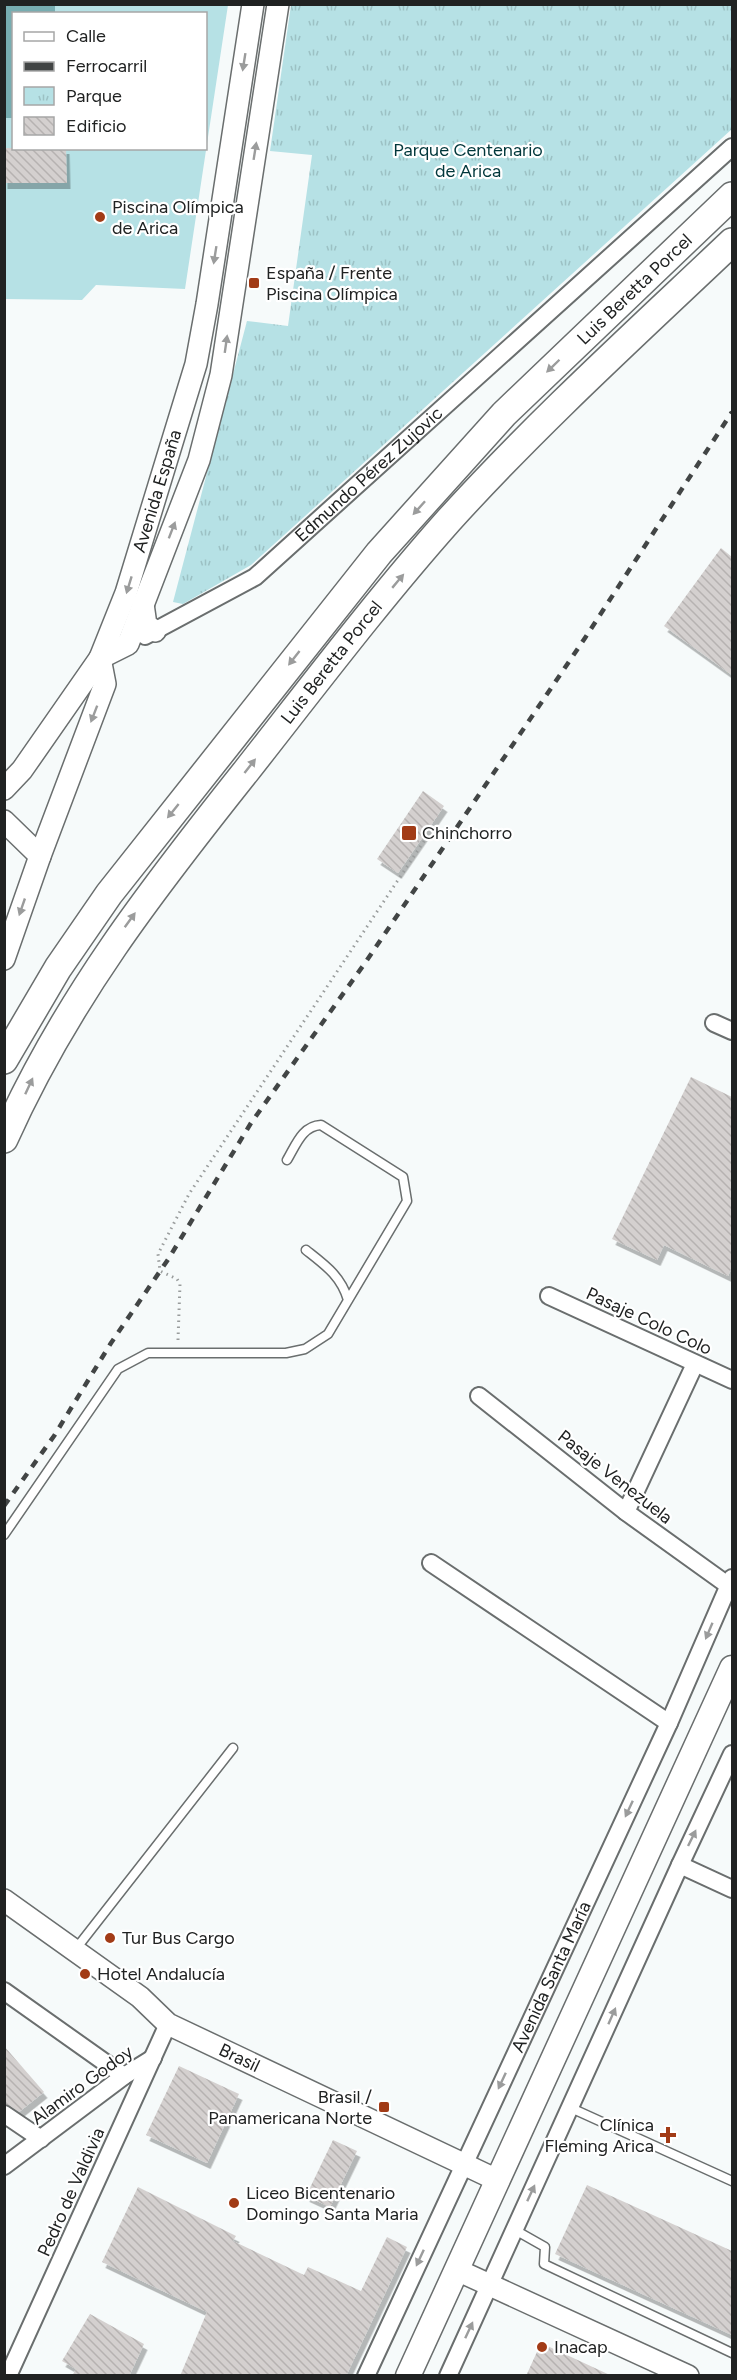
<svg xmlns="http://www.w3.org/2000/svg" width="737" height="2380" font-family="Figtree,sans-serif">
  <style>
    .grass { fill: #b6e1e5; fill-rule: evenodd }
    .park { fill: url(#park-tufts) }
    .water { fill: #77adb1 }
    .building { fill: url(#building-back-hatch); filter: url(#shadow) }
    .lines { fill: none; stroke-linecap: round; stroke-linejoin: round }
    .service-casing { stroke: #6a6e6e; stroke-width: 11 }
    .minor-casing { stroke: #6a6e6e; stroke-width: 20 }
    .tertiary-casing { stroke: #6a6e6e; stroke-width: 24 }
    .secondary-casing { stroke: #6a6e6e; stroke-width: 27 }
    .primary-casing { stroke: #6a6e6e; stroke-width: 30 }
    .path { stroke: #999c9c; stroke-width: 3; stroke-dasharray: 1.5 4.5; stroke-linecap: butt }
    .service { stroke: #fff; stroke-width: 8 }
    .minor { stroke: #fff; stroke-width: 16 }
    .tertiary { stroke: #fff; stroke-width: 21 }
    .secondary { stroke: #fff; stroke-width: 24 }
    .primary { stroke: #fff; stroke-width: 27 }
    .rail { stroke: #424545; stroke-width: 4.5; stroke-dasharray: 8 8; stroke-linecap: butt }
    .oneway { fill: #9b9c9c }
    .poi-dot { fill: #a23b16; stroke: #fff; stroke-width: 2 }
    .labels { text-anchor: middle; stroke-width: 4.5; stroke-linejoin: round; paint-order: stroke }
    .park-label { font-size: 18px; fill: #00373b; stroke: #fff }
    .poi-label { font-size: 18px; fill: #202222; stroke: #fff; text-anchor: start }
    .street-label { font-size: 18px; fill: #202222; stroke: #fff }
  </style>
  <defs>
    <pattern id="park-tufts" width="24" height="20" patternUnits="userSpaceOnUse" patternTransform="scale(1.5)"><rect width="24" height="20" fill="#b6e1e5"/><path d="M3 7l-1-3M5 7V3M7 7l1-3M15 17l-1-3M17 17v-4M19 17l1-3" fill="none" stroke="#9cc1c4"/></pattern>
    <pattern id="building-back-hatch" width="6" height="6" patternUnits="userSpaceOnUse" patternTransform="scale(1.5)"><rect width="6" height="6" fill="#d4d0cf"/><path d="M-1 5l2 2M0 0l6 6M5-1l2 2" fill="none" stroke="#b6b2b1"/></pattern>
    <filter id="shadow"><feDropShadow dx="3.5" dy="6" stdDeviation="0" flood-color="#0004"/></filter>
  </defs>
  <rect width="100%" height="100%" fill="#f6fafa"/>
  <path class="grass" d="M 5,5 L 228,5 L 185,289 L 96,285 L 82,300 L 5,299 ZM 14,14 L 206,14 L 206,148 L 14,148 Z"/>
  <path class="park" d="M 291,5 L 732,5 L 732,129 L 251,565 L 183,604 L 173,602 L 247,321 L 288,326 L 312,155 L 270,151 Z"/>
  <path class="water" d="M 4,5 L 55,5 L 55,13 L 14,14 L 13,118 L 5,118 Z"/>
  <path class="building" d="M 4,148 L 66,148 L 67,183 L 4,183 Z
    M 721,548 L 732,557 L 732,675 L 664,626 Z
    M 423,791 L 444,806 L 398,873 L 377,859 Z
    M 691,1077 L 732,1097 L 732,1267 L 728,1276 L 664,1245 L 657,1260 L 612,1239 Z
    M 4,2046 L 44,2092 L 19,2112 L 4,2104 Z
    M 179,2066 L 239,2094 L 207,2163 L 146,2135 Z
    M 333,2140 L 357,2151 L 330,2207 L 306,2196 Z
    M 587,2185 L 732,2251 L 732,2335 L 555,2254 Z
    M 138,2187 L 236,2236 L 233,2241 L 304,2275 L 308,2267 L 361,2291 L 387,2237 L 407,2247 L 346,2376 L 180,2376 L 207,2312 L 102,2262 Z
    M 90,2314 L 144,2344 L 129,2376 L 72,2376 L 76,2369 L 62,2361 Z
    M 541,2343 L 612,2376 L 526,2376 Z"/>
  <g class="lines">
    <defs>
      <path id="service" d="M 306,1250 C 325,1265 341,1276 348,1300
        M 4,1535 L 118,1369 L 148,1353 L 286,1353 L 305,1349 L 328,1334 L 407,1201 L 403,1177 L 321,1125 C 302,1126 296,1145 287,1160
        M 75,1950 L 233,1748
        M 571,2108 L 732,2181
        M 515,2230 L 545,2247 L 544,2264 L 732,2353"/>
      <g id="minor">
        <path id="s1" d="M 145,636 L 255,577 L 732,147"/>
        <path d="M 714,1023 L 732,1031"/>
        <path d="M 549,1296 L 732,1380"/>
        <path d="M 479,1396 L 626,1512 L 729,1586"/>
        <path d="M 626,1512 L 695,1364"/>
        <path d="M 431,1563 L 669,1723"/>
        <path d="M 680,1865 L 732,1889"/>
        <path d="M 4,1991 L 124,2076"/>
        <path d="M 4,2114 L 41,2139"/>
        <path d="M 4,2166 L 124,2076 L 153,2058"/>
        <path d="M 8,2376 L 168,2024"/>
        <path id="s2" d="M 366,2376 L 669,1723 L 732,1578"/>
        <path d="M 448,2376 L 680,1865 L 732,1754"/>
      </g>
      <g id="tertiary">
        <path d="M 143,604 L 146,625 L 155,631"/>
        <path d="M 4,789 L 22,770 L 100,658 L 128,644 L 199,460 L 221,375 L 278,4"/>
        <path d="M 4,821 L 40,856"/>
        <path id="s3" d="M 4,959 L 40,856 L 105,684 L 100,658 L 126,593 L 196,364 L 207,304 L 253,4"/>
        <path id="s4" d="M 4,1900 L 140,1997 L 168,2024 L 497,2180"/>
        <path d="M 457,2270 L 688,2376"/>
      </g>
      <path id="secondary" d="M 408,2376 L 732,1668"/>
      <g id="primary">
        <path id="s5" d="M 4,1060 L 58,968 L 109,894 L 379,553 L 504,414 L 732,196"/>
        <path id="s6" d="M 4,1139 C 66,1000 153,888 247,770 C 313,686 378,600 449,520 C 538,422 636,333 732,242"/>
      </g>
    </defs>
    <use href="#service" class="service-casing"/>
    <use href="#minor" class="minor-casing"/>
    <use href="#tertiary" class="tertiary-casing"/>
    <use href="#secondary" class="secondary-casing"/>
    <use href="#primary" class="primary-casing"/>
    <path class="path" d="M 178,1340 L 180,1284 L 177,1279 L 160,1271 L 158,1254 L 189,1194 L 424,841"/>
    <use href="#service" class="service"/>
    <use href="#minor" class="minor"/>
    <use href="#tertiary" class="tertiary"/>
    <use href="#secondary" class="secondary"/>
    <use href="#primary" class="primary"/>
    <path class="rail" d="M 4,1506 L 54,1436 L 111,1343 L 169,1258 L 251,1123 L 365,963 L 585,638 L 732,412"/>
  </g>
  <defs><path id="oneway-solid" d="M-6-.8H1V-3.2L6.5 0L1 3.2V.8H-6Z" transform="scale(1.5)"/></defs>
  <g class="oneway">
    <use href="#oneway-solid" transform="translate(244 62) rotate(99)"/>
    <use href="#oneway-solid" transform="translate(255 151) rotate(-81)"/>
    <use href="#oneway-solid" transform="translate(215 255) rotate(99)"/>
    <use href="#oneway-solid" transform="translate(226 344) rotate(-82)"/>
    <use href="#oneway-solid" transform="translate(553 366) rotate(136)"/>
    <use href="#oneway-solid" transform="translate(419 508) rotate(132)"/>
    <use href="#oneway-solid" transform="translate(172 530) rotate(-69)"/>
    <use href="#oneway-solid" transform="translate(398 581) rotate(-50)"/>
    <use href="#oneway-solid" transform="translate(129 585) rotate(107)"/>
    <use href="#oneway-solid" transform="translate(294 658) rotate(128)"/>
    <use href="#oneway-solid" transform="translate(94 714) rotate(111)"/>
    <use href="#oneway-solid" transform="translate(250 766) rotate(-52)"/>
    <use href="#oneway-solid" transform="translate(173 811) rotate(129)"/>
    <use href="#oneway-solid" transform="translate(22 907) rotate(109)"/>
    <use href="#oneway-solid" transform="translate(130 920) rotate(-54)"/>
    <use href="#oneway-solid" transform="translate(29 1086) rotate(-65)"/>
    <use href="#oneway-solid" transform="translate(709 1631) rotate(113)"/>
    <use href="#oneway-solid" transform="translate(629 1809) rotate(115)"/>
    <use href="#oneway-solid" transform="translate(692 1838) rotate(-64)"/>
    <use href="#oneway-solid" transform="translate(612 2016) rotate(-66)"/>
    <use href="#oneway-solid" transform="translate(502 2081) rotate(115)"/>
    <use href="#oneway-solid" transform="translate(531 2193) rotate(-65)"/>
    <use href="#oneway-solid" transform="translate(420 2258) rotate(115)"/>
    <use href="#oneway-solid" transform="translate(469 2330) rotate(-65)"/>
  </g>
  <g class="poi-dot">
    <circle cx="100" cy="217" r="6"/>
    <rect x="248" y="277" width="12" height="12" rx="3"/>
    <rect x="401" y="825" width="16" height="16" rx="3"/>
    <circle cx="110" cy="1938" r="6"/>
    <circle cx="85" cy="1974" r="6"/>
    <rect x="378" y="2101" width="12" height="12" rx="3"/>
    <path d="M665 2126h6v6h6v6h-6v6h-6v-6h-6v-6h6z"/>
    <circle cx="234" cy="2203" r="6"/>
    <circle cx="542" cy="2347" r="6"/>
  </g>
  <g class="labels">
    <g class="park-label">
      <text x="468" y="156">Parque Centenario<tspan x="468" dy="21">de Arica</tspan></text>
    </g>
    <g class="poi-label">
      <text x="112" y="213">Piscina Olímpica<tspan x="112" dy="21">de Arica</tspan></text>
      <text x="266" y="279">España / Frente<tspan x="266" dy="21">Piscina Olímpica</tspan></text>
      <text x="422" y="839">Chinchorro</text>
      <text x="122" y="1944">Tur Bus Cargo</text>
      <text x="97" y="1980">Hotel Andalucía</text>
      <text x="372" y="2103" text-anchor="end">Brasil /<tspan x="372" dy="21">Panamericana Norte</tspan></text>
      <text x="654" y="2131" text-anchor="end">Clínica<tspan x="654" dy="21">Fleming Arica</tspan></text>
      <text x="246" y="2199">Liceo Bicentenario<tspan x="246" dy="21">Domingo Santa Maria</tspan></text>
      <text x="554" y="2353">Inacap</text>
    </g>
    <g class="street-label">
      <text dy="6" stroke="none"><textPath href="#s5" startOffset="999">Luis Beretta Porcel</textPath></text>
      <text dy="6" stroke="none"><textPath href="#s1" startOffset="278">Edmundo Pérez Zujovic</textPath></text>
      <text dy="6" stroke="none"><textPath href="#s3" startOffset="496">Avenida España</textPath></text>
      <text dy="6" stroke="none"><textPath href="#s6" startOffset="580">Luis Beretta Porcel</textPath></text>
      <text transform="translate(649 1321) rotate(25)" y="6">Pasaje Colo Colo</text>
      <text transform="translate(615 1477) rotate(38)" y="6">Pasaje Venezuela</text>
      <text dy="6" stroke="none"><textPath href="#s2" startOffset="440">Avenida Santa María</textPath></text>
      <text dy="6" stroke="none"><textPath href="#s4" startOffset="285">Brasil</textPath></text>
      <text transform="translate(82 2085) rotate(-36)" y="6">Alamiro Godoy</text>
      <text transform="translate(71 2192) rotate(-66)" y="6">Pedro de Valdivia</text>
    </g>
  </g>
  <rect width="737" height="2380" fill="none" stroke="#202222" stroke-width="12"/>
  <rect x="12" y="12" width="195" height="138" fill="#ffffff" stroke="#a6a7a7" stroke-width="1.5"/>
  <rect x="24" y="32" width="30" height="9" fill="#ffffff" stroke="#a6a7a7" stroke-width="1.5"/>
  <text x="66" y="42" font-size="18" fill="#202222">Calle</text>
  <rect x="24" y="62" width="30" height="9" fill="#424545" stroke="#a6a7a7" stroke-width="1.5"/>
  <text x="66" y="72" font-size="18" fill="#202222">Ferrocarril</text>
  <rect x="24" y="87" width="30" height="18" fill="url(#park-tufts)" stroke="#a6a7a7" stroke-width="1.5"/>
  <text x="66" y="102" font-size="18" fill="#202222">Parque</text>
  <rect x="24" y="117" width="30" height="18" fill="url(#building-back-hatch)" stroke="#a6a7a7" stroke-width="1.5"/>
  <text x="66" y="132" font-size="18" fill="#202222">Edificio</text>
</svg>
